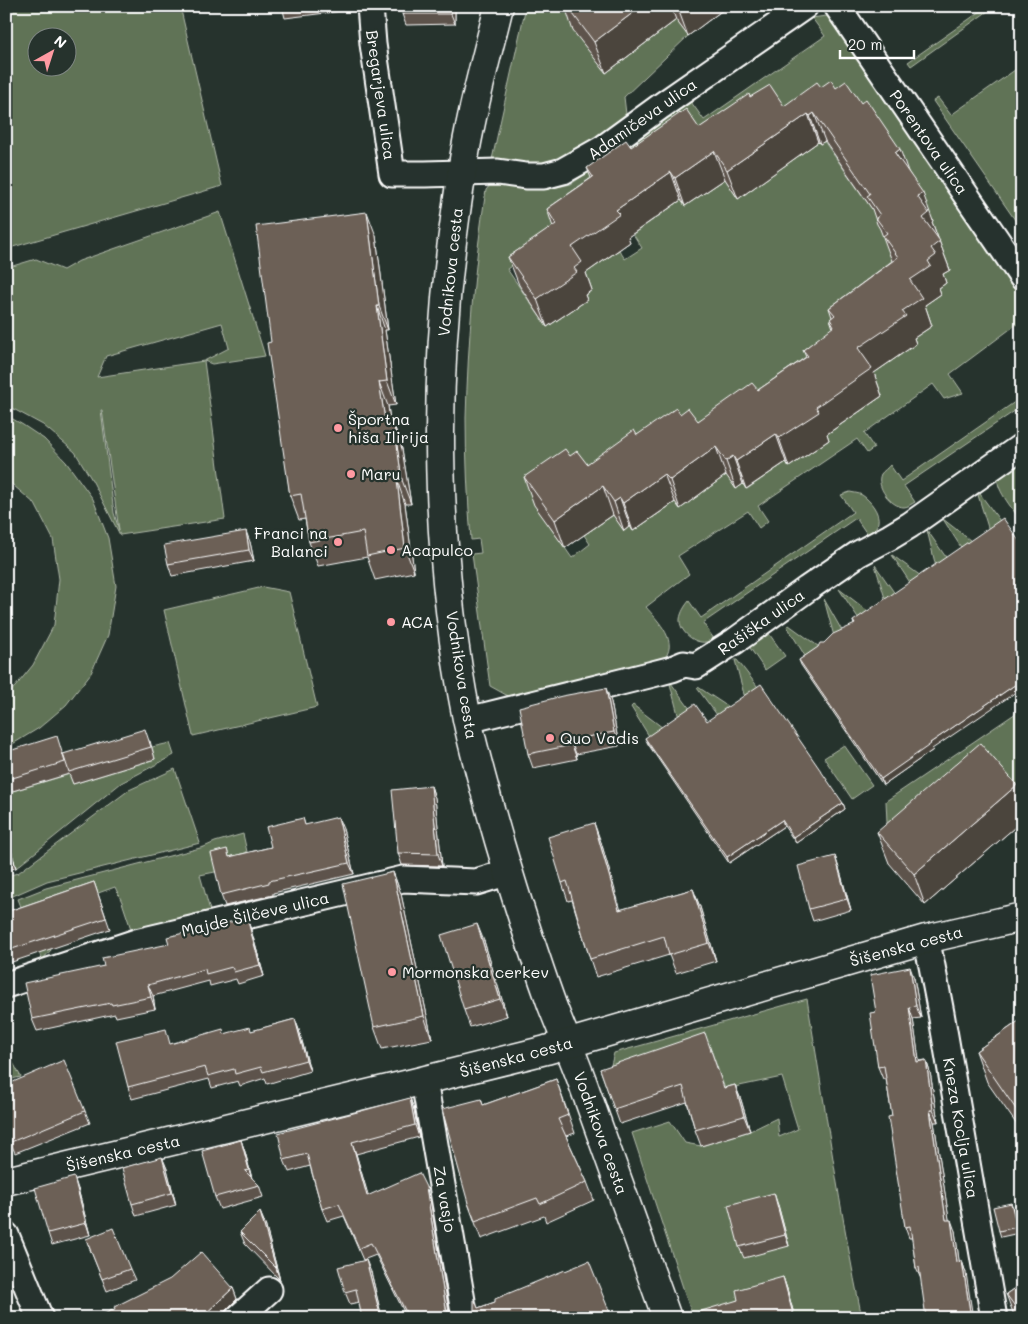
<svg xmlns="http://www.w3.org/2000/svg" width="1028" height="1324" font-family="Mali,sans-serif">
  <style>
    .green { fill: #607356; stroke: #b0b9aa; fill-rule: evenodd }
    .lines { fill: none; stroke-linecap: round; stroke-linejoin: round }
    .minor-casing { stroke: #fff; stroke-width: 29 }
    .tertiary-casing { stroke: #fff; stroke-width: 31 }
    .secondary-casing { stroke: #fff; stroke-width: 31 }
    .minor { stroke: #26332d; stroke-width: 25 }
    .tertiary { stroke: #26332d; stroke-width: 28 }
    .secondary { stroke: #26332d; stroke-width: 28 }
    .wall { fill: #5d534b; stroke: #fff }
    .shaded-wall { fill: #4c443d; stroke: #fff }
    .building { fill: #6c6157; stroke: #fff }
    .poi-dot { fill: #ff9aa2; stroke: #26332d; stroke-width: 2 }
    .labels { text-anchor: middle; stroke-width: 4.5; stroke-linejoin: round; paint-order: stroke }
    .street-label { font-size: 16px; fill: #fff; stroke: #26332d }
    .poi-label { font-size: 16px; fill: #fff; stroke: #26332d; text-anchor: start }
  </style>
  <rect width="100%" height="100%" fill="#26332d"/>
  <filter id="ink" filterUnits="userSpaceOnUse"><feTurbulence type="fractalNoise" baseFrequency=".02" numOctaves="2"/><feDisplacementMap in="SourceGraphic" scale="10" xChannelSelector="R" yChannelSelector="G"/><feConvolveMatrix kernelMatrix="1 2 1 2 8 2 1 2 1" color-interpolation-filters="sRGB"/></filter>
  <g filter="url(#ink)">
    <path class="green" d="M 6,6 L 180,6 L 222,186 L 6,249 ZM 38,38 L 68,38 L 68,68 L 38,68 Z
      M 526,6 L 606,6 L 606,73 L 676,20 L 688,36 L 624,97 L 626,114 L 565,163 L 533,168 L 491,164 Z
      M 988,6 L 995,6 L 911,66 L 908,62 Z
      M 826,16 L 832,18 L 837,25 L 1022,298 L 1022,330 L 1017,324 L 950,374 L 963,393 L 944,399 L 933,384 L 864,433 L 874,448 L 867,453 L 857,439 L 758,506 L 768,521 L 759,528 L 748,511 L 678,556 L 689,574 L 646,607 C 658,621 681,643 662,661 C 658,665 652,667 648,669 L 508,696 L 490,686 L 472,554 L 481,553 L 479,539 L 471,540 C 468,499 466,459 466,418 C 468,342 474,266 486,190 L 490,185 C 506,181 513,187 528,189 C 542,191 557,187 571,184 L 691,102 L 704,120 L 825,36 L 812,18 ZM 807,125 L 933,221 L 928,225 L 941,276 L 938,289 L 921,308 L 912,339 L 869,376 L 882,396 L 826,435 L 829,440 L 790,466 L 786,462 L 747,489 L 743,484 L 726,475 L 675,502 L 633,531 L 630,526 L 624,530 L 613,515 L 584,535 L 590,544 L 572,558 L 535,505 L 845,355 L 897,261 L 881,222 L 824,141 L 820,144 ZM 805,151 L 738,198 L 725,179 L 685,205 L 681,200 L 633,234 L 642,248 L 625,259 L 619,250 L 582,275 L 584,296 L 547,327 L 507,269 L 524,257 L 604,191 Z
      M 1022,65 L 1022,194 L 1016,198 L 1022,207 L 1022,230 L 933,101 L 938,98 L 951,115 Z
      M 220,212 L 265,356 L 212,364 L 204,361 L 225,519 L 120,535 L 92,480 L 75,452 L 43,425 L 6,405 L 6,268 L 36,259 L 63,270 L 79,261 ZM 222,323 L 229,348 L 204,361 L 97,377 L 106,356 ZM 101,410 L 102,410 L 119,530 L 114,513 Z
      M 1022,397 L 1022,406 L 904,486 L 915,502 C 911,504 908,507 904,507 C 891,507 875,486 881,474 C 883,471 888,468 890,465 L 901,481 Z
      M 6,415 L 23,425 L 44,439 L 66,462 L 93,499 L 108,538 L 116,586 L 108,635 L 91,673 L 66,705 L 39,728 L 6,748 L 6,695 L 15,687 L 33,665 L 54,625 L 59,579 L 53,539 L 35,504 L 6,479 Z
      M 1022,466 L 1022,522 C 1015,512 996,490 998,479 C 999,475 1002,472 1004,468 Z
      M 850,492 C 854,493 858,493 862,495 C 870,500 880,513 878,522 C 877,528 872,531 867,534 L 856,518 L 703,623 L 714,639 C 712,640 708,642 706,642 C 694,644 679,631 680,619 C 681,612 685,606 689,601 L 701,618 L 853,512 L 841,495 Z
      M 980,494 L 1003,525 L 990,534 L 978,495 Z
      M 943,519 L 975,544 L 964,552 Z
      M 927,530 L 950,563 L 937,571 Z
      M 892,555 L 925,579 L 913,587 Z
      M 875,565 L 898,598 L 887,605 Z
      M 263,587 L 289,592 L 317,707 L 193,736 L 164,610 Z
      M 839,589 L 873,615 L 861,622 Z
      M 824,599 L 845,636 L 835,640 Z
      M 789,625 L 822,649 L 808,661 L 787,626 Z
      M 767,631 L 785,656 L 765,670 L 748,645 Z
      M 735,660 L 737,660 L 761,691 L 746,702 Z
      M 671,683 L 693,713 L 680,722 L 670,684 Z
      M 698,687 L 733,710 L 720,719 L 697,688 Z
      M 633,705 L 667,731 L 652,741 L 631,707 Z
      M 1022,709 L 1022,808 L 992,774 L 889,863 L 886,801 Z
      M 170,743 L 174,755 L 121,783 L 16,868 L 6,832 L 6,793 L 70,774 L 73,784 L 155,759 L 152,747 Z
      M 844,745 L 872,785 L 852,799 L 824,758 Z
      M 175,769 L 200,843 L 47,881 L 6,899 L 6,876 L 18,873 L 129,790 Z
      M 243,834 L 250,865 L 200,875 L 211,914 L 133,935 L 122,902 L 115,887 L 39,914 L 51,950 L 42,960 L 18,899 L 46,888 L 204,847 L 215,842 Z
      M 807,999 C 825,1105 840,1213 862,1318 L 795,1318 L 787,1289 L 723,1318 L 693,1318 L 632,1133 L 670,1121 L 685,1143 L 701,1146 L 750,1131 L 777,1118 L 779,1137 L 798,1129 L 782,1077 L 725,1089 L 711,1050 L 606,1085 L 614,1053 Z
      M 6,1050 L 21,1077 L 6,1080 Z"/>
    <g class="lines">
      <defs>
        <path id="minor" d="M 370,6 L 373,44 L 392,174 L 425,174 L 498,172 L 526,176 L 544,176 L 563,171 L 602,149 L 661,106 L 805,6
          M 837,6 L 1022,277
          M 468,720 L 653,674 L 672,669 L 684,664 L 696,666 L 735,641 L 807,589 L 858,554 L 890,537 L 910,525 L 1022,446
          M 926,939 L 932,966 L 941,1013 L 994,1318
          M 6,985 L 136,942 L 403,879 L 476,882 L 509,872
          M 424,1081 L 465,1318
          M 6,1235 L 40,1318
          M 238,1318 L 269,1290"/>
        <path id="tertiary" d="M 499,6 C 489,48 477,90 469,132 C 463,161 459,190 455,219 C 432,383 435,557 467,719 C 476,761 488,802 500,844 C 516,898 533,952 552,1005 C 562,1031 573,1056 582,1081 C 611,1160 639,1239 667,1318"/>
        <path id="secondary" d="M 6,1181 L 413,1083 L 546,1050 L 926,939 L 1022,917"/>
      </defs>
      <use href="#minor" class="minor-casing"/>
      <use href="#tertiary" class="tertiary-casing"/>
      <use href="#secondary" class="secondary-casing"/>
      <use href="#minor" class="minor"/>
      <use href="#tertiary" class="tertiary"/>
      <use href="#secondary" class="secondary"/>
    </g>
    <path class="wall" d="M 282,6 L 342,6 L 342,11 L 285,18 Z
      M 455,6 L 455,24 L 406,25 L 402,14 Z
      M 565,6 L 728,6 L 688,36 L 676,20 L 606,73 L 573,31 Z
      M 821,87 L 836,88 L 909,173 L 933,221 L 932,222 L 950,270 L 943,274 L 946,283 L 939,288 L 941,294 L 925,305 L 932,326 L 914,338 L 916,344 L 874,373 L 882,396 L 827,434 L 829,440 L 789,467 L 786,462 L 746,489 L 743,484 L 736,489 L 726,475 L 680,509 L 675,502 L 633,531 L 630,526 L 624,531 L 613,515 L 565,548 L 534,505 L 524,477 L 570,456 L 587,464 L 637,435 L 680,414 L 698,421 L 758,390 L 806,357 L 803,350 L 833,328 L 830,319 L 832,317 L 829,308 L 892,261 L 880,229 L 877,224 L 872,209 L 825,141 L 820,144 L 818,142 L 738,199 L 725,179 L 685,206 L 681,200 L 628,237 L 630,242 L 586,273 L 592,290 L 585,295 L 587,300 L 547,327 L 519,285 L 508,257 L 553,227 L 547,209 L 591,178 L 587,168 L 631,147 L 699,128 L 750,97 L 784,106 Z
      M 376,236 L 388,330 L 385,330 L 396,405 L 388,406 L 391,426 L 394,425 L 402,449 L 411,504 L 405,504 L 414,572 L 375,580 L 367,557 L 318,566 L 309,542 L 305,519 L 299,520 L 290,496 L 271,342 Z
      M 250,542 L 254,561 L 172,576 L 168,564 Z
      M 853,621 L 933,750 L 883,785 L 801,665 L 799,660 L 854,625 Z
      M 611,702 L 619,746 L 576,754 L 577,759 L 533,768 L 528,754 Z
      M 707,721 L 843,803 L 845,809 L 796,843 L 784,826 L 729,863 L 648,744 L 645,738 Z
      M 150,741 L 155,759 L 73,784 L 69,774 L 6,793 L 6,752 L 64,754 Z
      M 1017,785 L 1022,798 L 1022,821 L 925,905 L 889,863 L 877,832 Z
      M 431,786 L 435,798 L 442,866 L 402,865 L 398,853 Z
      M 303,818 L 305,825 L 343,829 L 354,874 L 273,893 L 273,895 L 225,906 L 221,895 L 227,849 L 229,857 L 271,847 Z
      M 6,832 L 16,868 L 6,870 Z
      M 601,842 L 620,910 L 693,889 L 700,907 L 716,961 L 676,973 L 669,955 L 596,977 L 590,959 L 572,900 L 568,901 L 562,883 Z
      M 839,868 L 851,910 L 813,921 L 809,909 Z
      M 393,872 L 401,894 L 432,1039 L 382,1049 L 374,1027 Z
      M 94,882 L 110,929 L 6,964 L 6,912 Z
      M 247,918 L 251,930 L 264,976 L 238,984 L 236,979 L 210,986 L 209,981 L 153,996 L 155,1009 L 116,1017 L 115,1014 L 37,1031 L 32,1019 L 104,966 Z
      M 484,941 L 507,1016 L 470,1027 L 464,1010 Z
      M 914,978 L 921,1018 L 913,1019 L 919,1061 L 926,1060 L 930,1072 L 938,1122 L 934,1122 L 949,1220 L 955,1231 L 959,1261 L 962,1261 L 966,1273 L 921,1279 L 916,1268 L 912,1238 L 909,1238 L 905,1227 L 892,1116 L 886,1079 L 883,1079 L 878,1067 L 876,1012 Z
      M 1022,993 L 1022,1007 L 1018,995 Z
      M 295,1019 L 299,1030 L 310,1071 L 267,1084 L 265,1078 L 240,1086 L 238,1081 L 212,1088 L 209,1079 L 132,1099 L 128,1087 L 171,1044 L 224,1034 L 252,1031 Z
      M 1022,1019 L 1022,1132 L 987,1082 L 976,1051 Z
      M 600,1069 L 724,1088 L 735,1085 L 741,1100 L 750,1131 L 701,1146 L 695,1130 L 687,1102 L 620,1124 Z
      M 556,1079 L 575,1133 L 566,1136 L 587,1182 L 594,1200 L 546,1222 L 544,1216 L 481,1239 L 468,1203 L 481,1099 L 483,1105 Z
      M 6,1085 L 85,1111 L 90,1123 L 15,1153 L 8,1136 L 6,1136 Z
      M 410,1098 L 414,1110 L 419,1137 L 356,1154 L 368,1196 L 430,1199 L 450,1315 L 453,1318 L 407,1318 L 376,1255 L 363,1260 L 344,1216 L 327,1221 L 322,1209 L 310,1166 L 289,1172 L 284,1160 Z
      M 241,1140 L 245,1152 L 252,1179 L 259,1185 L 263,1197 L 220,1209 L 215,1197 Z
      M 162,1157 L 167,1169 L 176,1205 L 136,1216 L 132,1204 Z
      M 78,1189 L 90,1235 L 52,1245 L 48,1233 Z
      M 1011,1203 L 1019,1233 L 1001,1237 L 999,1231 Z
      M 778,1205 L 789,1246 L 744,1258 L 739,1247 Z
      M 260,1212 L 265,1224 L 280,1280 L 245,1244 L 240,1232 Z
      M 86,1239 L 130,1269 L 135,1280 L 107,1291 Z
      M 565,1271 L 613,1318 L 468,1318 L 470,1317 L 478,1308 L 495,1302 Z
      M 371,1272 L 382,1318 L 362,1318 L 359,1302 L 350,1304 L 345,1292 Z
      M 783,1277 L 787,1289 L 795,1318 L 700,1318 L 738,1300 Z
      M 1022,1283 L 1022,1318 L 1015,1318 L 1006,1294 Z
      M 233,1288 L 237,1299 L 218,1318 L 95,1318 Z
      M 6,1299 L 13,1318 L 6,1318 Z"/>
    <path class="shaded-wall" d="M 451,6 L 455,6 L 455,24 L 451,14 Z
      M 642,6 L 671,6 L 676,20 L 606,73 L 594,42 Z
      M 677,6 L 728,6 L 688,36 Z
      M 814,113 L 825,141 L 820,144 L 810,116 Z
      M 808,114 L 818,142 L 738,199 L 727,170 Z
      M 900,149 L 910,177 L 895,153 Z
      M 714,151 L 725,179 L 685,206 L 675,178 Z
      M 671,172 L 681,200 L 628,237 L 630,242 L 586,273 L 592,290 L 585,295 L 587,300 L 547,327 L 537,299 L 574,268 L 572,247 L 616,210 Z
      M 923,193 L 933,221 L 932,222 L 950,270 L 943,274 L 946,283 L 939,288 L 941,294 L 925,305 L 932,326 L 914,338 L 916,344 L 874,373 L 882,396 L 827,434 L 829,440 L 789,467 L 779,438 L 816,407 L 858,348 L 902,311 L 910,280 L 928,261 L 931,248 L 917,196 Z
      M 367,212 L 376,236 L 388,330 L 379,306 Z
      M 377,306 L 385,330 L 396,405 L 387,381 Z
      M 379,382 L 388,406 L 394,450 L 386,426 Z
      M 394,425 L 402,449 L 411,504 L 402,480 Z
      M 776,434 L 786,462 L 746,489 L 736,461 Z
      M 716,447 L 726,475 L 680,509 L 670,480 Z
      M 733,456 L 743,484 L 736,489 L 726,461 Z
      M 664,474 L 675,502 L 633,531 L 623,503 Z
      M 397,480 L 405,504 L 414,572 L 405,548 Z
      M 603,486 L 613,515 L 565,548 L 555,520 Z
      M 620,498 L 630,526 L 624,531 L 614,502 Z
      M 246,531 L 250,542 L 254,561 L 249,550 Z
      M 1022,680 L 1022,688 L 932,749 L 933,750 L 883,785 L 881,779 L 930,743 Z
      M 606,688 L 611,702 L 619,746 L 614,732 Z
      M 571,740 L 576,754 L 577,759 L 572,745 Z
      M 1017,785 L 1022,798 L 1022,821 L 925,905 L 914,874 Z
      M 431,786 L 435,798 L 442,866 L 438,854 Z
      M 843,803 L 845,809 L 796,843 L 793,837 Z
      M 338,817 L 343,829 L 354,874 L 349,863 Z
      M 782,820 L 784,826 L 729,863 L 727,857 Z
      M 594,823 L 601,842 L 626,928 L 619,910 Z
      M 6,832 L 16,868 L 9,850 L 6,838 Z
      M 835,856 L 839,868 L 851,910 L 847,899 Z
      M 393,872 L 401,894 L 432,1039 L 424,1016 Z
      M 693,889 L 700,907 L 716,961 L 709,943 Z
      M 247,918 L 251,930 L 264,976 L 260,965 Z
      M 477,924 L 484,941 L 507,1016 L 500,999 Z
      M 910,967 L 914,978 L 921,1018 L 916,1006 Z
      M 148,985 L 153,996 L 155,1009 L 151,997 Z
      M 909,1007 L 913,1019 L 921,1073 L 917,1062 Z
      M 295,1019 L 299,1030 L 310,1071 L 306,1060 Z
      M 926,1060 L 930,1072 L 938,1122 L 933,1110 Z
      M 735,1085 L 741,1100 L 750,1131 L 744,1116 Z
      M 410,1098 L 414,1110 L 419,1137 L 415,1125 Z
      M 930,1110 L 934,1122 L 951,1232 L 946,1220 Z
      M 241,1140 L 245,1152 L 253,1182 L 249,1170 Z
      M 352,1142 L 356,1154 L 372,1208 L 367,1196 Z
      M 162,1157 L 167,1169 L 176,1205 L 172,1193 Z
      M 74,1177 L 78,1189 L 90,1235 L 86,1223 Z
      M 426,1187 L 430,1199 L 450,1318 L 446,1308 Z
      M 774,1193 L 778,1205 L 789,1246 L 785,1235 Z
      M 1011,1203 L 1014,1209 L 1019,1233 L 1017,1227 Z
      M 260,1212 L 265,1224 L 280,1280 L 276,1268 Z
      M 951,1220 L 955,1231 L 961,1274 L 957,1262 Z
      M 366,1260 L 371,1272 L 382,1318 L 381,1318 Z
      M 962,1261 L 966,1273 L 973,1318 L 971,1318 Z
      M 783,1277 L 787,1289 L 795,1318 L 793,1314 Z
      M 233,1288 L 237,1299 L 218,1318 L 204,1318 L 203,1316 Z"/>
    <path class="building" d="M 282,6 L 308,6 L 282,9 Z
      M 402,6 L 451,6 L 451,14 L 402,14 Z
      M 567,6 L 642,6 L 594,42 Z
      M 831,80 L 836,88 L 846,81 L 861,103 L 866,99 L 900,149 L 895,153 L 923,193 L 917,196 L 929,213 L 923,218 L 940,241 L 931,248 L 936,255 L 928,261 L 931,266 L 910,280 L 922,298 L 902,311 L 906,316 L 858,348 L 872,368 L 816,407 L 819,412 L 779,438 L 776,434 L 736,461 L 733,456 L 726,461 L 716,447 L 670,480 L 664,474 L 623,503 L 620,498 L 614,502 L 603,486 L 555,520 L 524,477 L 565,449 L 570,456 L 577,451 L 587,464 L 634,430 L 637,435 L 676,408 L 680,414 L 688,408 L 698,421 L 752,383 L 758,390 L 808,356 L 803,350 L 834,326 L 830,319 L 835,315 L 829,308 L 898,257 L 883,236 L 887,233 L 876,218 L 880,215 L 867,196 L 870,194 L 814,113 L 810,116 L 808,114 L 727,170 L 714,151 L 675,178 L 671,172 L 616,210 L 620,214 L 572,247 L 582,262 L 574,268 L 577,272 L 537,299 L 508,257 L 556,224 L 547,209 L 593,177 L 587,168 L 626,140 L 631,147 L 686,109 L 699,128 L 749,94 L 750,97 L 770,85 L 784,106 L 817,82 L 821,87 Z
      M 1022,188 L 1022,196 L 1018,191 Z
      M 367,212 L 379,306 L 377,306 L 387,381 L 379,382 L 386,426 L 394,425 L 402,480 L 397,480 L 405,548 L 367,556 L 363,532 L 309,542 L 301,494 L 290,496 L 267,343 L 271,342 L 256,226 Z
      M 1003,518 L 1022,545 L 1022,680 L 930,743 L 931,744 L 881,779 L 799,660 L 818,647 L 820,643 L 824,643 L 833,634 L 855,624 L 853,621 Z
      M 246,531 L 249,550 L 168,564 L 164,545 Z
      M 761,684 L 843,803 L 793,837 L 782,820 L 727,857 L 645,738 L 695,704 L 707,721 Z
      M 606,688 L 614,732 L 571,740 L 572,745 L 528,754 L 519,707 L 562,696 Z
      M 145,729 L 151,747 L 69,772 L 63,754 Z
      M 57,736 L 65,762 L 6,780 L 6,752 Z
      M 980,743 L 1017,785 L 914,874 L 877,832 Z
      M 431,786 L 438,854 L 398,853 L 392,790 Z
      M 338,817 L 349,863 L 269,881 L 269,883 L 221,895 L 211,853 L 227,849 L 229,857 L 271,847 L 266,827 L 303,818 L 305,825 Z
      M 594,823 L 619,910 L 693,889 L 709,943 L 669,955 L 664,936 L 590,959 L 567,881 L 562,883 L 548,837 Z
      M 6,838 L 9,850 L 6,851 Z
      M 835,856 L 847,899 L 809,909 L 798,866 Z
      M 393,872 L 424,1016 L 374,1027 L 343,884 Z
      M 94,882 L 106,918 L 6,951 L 6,912 Z
      M 247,918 L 260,965 L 234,972 L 232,967 L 206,974 L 205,969 L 148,985 L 151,997 L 112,1005 L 111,1003 L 32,1019 L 24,983 L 104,966 L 102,958 L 169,944 L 167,937 Z
      M 477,924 L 500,999 L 464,1010 L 441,935 Z
      M 910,967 L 916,1006 L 909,1007 L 917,1062 L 926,1060 L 933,1110 L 930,1110 L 946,1220 L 951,1220 L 957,1262 L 962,1261 L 971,1318 L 926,1318 L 919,1267 L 916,1268 L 910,1226 L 905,1227 L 888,1117 L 892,1116 L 884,1066 L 878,1067 L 870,1013 L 876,1012 L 870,975 Z
      M 1022,993 L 1022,1001 L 1018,995 Z
      M 295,1019 L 306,1060 L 263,1072 L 261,1067 L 235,1074 L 234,1069 L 208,1076 L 205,1067 L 128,1087 L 116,1041 L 166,1029 L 170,1044 L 223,1029 L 224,1034 L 250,1027 L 251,1031 Z
      M 1022,1019 L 1022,1118 L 976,1051 Z
      M 705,1033 L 724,1088 L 735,1085 L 744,1116 L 695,1130 L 683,1086 L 614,1109 L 600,1069 Z
      M 64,1060 L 85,1111 L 11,1142 L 6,1130 L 6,1085 Z
      M 556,1079 L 568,1115 L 558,1119 L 587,1182 L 540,1204 L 537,1198 L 475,1221 L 468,1203 L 442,1109 L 481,1099 L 483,1105 Z
      M 410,1098 L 415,1125 L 352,1142 L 367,1196 L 419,1173 L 426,1187 L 446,1308 L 449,1315 L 453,1318 L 409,1318 L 371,1243 L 359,1248 L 339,1204 L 322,1209 L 307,1154 L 284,1160 L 278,1133 Z
      M 241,1140 L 249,1170 L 245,1171 L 259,1185 L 215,1197 L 202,1151 Z
      M 162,1157 L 172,1193 L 132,1204 L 122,1168 Z
      M 74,1177 L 86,1223 L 48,1233 L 35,1188 Z
      M 774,1193 L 785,1235 L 739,1247 L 728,1205 Z
      M 1011,1203 L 1017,1227 L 999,1231 L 993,1207 Z
      M 260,1212 L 276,1268 L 240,1232 Z
      M 113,1228 L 130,1269 L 102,1279 L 86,1239 Z
      M 201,1252 L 233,1288 L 203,1316 L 197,1309 L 179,1318 L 95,1318 L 115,1309 L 114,1307 L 170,1279 Z
      M 366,1260 L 381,1318 L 362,1318 L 356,1289 L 345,1292 L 338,1267 Z
      M 589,1261 L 612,1318 L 533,1318 L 539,1315 L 522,1318 L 468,1318 L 470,1317 L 474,1310 L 474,1298 L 478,1308 L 495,1302 L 495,1299 L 565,1270 L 565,1271 Z
      M 783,1277 L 793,1314 L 777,1318 L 700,1318 L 698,1312 L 738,1300 L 736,1290 Z
      M 1022,1283 L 1022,1316 L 1006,1294 Z
      M 6,1299 L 12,1314 L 6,1317 Z"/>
  </g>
  <g class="poi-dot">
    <circle cx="338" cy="428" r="5"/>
    <circle cx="351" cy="474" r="5"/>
    <circle cx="338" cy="542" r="5"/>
    <circle cx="391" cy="550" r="5"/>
    <circle cx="391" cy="622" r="5"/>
    <circle cx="550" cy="738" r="5"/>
    <circle cx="392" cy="972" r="5"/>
  </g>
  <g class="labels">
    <g class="street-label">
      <text transform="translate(381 95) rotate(82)" y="6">Bregarjeva ulica</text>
      <text transform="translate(642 119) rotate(-35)" y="6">Adamičeva ulica</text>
      <text transform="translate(929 142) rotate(55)" y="6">Porentova ulica</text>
      <text transform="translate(450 272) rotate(-84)" y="6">Vodnikova cesta</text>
      <text transform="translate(761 622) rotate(-35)" y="6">Rašiška ulica</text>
      <text transform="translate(462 675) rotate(81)" y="6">Vodnikova cesta</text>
      <text transform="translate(255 914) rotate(-13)" y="6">Majde Šilčeve ulica</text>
      <text transform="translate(906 946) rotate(-15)" y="6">Šišenska cesta</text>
      <text transform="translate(516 1057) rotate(-15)" y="6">Šišenska cesta</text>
      <text transform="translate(961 1128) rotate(80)" y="6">Kneza Koclja ulica</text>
      <text transform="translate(601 1133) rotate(70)" y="6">Vodnikova cesta</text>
      <text transform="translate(123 1153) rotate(-13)" y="6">Šišenska cesta</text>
      <text transform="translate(445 1199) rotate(80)" y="6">Za vasjo</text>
    </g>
    <g class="poi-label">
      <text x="348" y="425">Športna<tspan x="348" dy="18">hiša Ilirija</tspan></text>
      <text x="361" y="480">Maru</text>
      <text x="328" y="539" text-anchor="end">Franci na<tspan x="328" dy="18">Balanci</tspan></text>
      <text x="401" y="556">Acapulco</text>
      <text x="401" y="628">ACA</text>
      <text x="560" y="744">Quo Vadis</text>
      <text x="402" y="978">Mormonska cerkev</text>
    </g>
  </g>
  <rect width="1028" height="1324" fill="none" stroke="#26332d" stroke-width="25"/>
  <rect x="12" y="12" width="1003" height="1299" fill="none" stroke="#fff" stroke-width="2" filter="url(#ink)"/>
  <g transform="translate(52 52) rotate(39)"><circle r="24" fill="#26332d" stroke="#7d8581"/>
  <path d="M0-4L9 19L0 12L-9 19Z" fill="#ff9aa2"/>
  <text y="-8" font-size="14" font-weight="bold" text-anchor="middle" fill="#ffffff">N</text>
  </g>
  <path d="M840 50v8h74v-8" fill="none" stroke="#ffffff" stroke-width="2.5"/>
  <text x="848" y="50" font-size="15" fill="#ffffff" stroke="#26332d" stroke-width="4" paint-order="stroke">20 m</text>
</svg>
